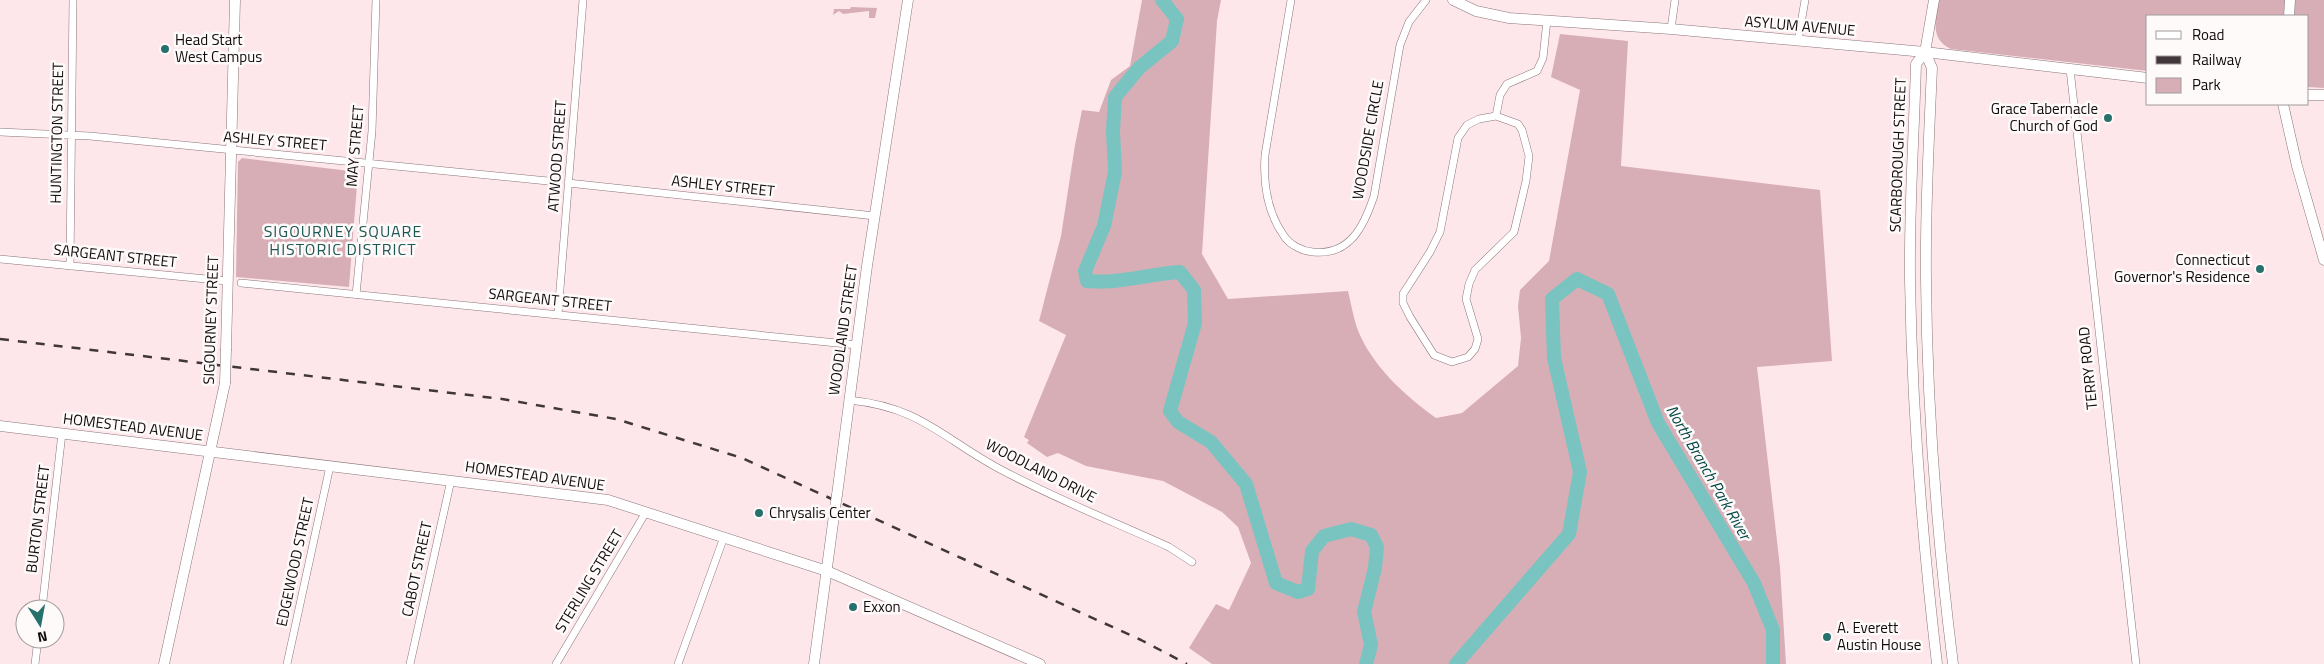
<svg xmlns="http://www.w3.org/2000/svg" width="2324" height="664" font-family="'Titillium Web',sans-serif">
  <style>
    .green { fill: #d8aeb6 }
    .lines { fill: none; stroke-linecap: round; stroke-linejoin: round }
    .river { stroke: #79c4c0; stroke-width: 14 }
    .street-casing { stroke: #8a7579; stroke-width: 8 }
    .secondary-casing { stroke: #8a7579; stroke-width: 11 }
    .street { stroke: #fff; stroke-width: 7 }
    .secondary { stroke: #fff; stroke-width: 10 }
    .rail { stroke: #41373a; stroke-width: 2.5; stroke-dasharray: 9 9; stroke-linecap: butt }
    .secondary-bridge-casing { stroke: #8a7579; stroke-width: 11; stroke-linecap: butt }
    .secondary-bridge { stroke: #fff; stroke-width: 10 }
    .poi-dot { fill: #27716d; stroke: #fefafa; stroke-width: 2 }
    .labels { text-anchor: middle; stroke-width: 5; stroke-linejoin: round; paint-order: stroke }
    .street-label { font-size: 15px; fill: #120b0d; stroke: #fefafa }
    .poi-label { font-size: 15px; fill: #120b0d; stroke: #fefafa; text-anchor: start }
    .neighbourhood-label { font-size: 16px; letter-spacing: 1px; fill: #1e5855; stroke: #fefafa }
    .water-label { font-size: 16px; font-style: italic; fill: #004744; stroke: #fefafa }
  </style>
  <rect width="100%" height="100%" fill="#fee7eb"/>
  <path class="green" d="M 1142,0 L 1221,0 L 1217,21 L 1202,254 L 1228,299 L 1348,291 C 1351,303 1353,316 1357,328 C 1371,365 1405,396 1436,418 L 1462,413 L 1518,366 L 1521,338 L 1518,306 L 1520,290 L 1549,261 L 1580,90 L 1551,77 L 1560,34 L 1628,41 L 1621,166 L 1820,190 L 1832,361 L 1757,367 L 1780,567 L 1786,664 L 1212,664 L 1189,648 L 1216,604 L 1229,610 L 1251,563 L 1238,527 L 1222,512 L 1163,481 L 1086,466 L 1058,453 L 1047,457 L 1027,443 L 1029,440 L 1024,437 L 1066,335 L 1039,321 L 1061,236 L 1075,145 L 1082,110 L 1099,112 L 1111,80 L 1130,66 Z
    M 1939,0 L 2324,0 L 2324,88 L 2308,87 L 2308,16 L 2148,16 L 2148,71 L 1951,49 C 1929,39 1936,19 1939,0 Z
    M 851,7 L 877,8 L 875,18 L 869,18 L 869,11 L 843,14 L 839,11 L 833,15 L 834,9 L 850,9 Z
    M 242,158 L 358,172 L 349,287 L 236,277 L 238,162 Z"/>
  <g class="lines">
    <path class="river" d="M 1162,0 L 1177,19 L 1172,41 L 1139,68 L 1115,97 L 1113,131 L 1115,172 L 1104,226 L 1085,271 L 1087,281 C 1118,284 1149,274 1180,272 L 1194,290 L 1195,323 L 1170,411 L 1178,422 L 1211,442 L 1246,484 L 1276,583 L 1298,592 L 1308,589 L 1312,551 L 1324,536 L 1351,529 L 1371,535 L 1377,547 L 1375,568 L 1364,612 L 1371,645 L 1366,664
      M 1456,664 L 1569,534 L 1580,472 L 1554,358 L 1552,299 L 1577,279 L 1608,294 L 1658,423 L 1754,583 L 1773,630 L 1773,664"/>
    <defs>
      <path id="street" d="M 1291,0 L 1265,155 C 1263,184 1267,212 1284,236 C 1290,245 1302,251 1313,252 C 1350,256 1364,226 1374,196 L 1400,45 L 1409,22 L 1426,0
        M 1671,29 L 1675,0
        M 1798,41 L 1805,0
        M 2070,69 L 2136,664
        M 1496,116 L 1518,124 L 1522,130 L 1529,156 L 1526,181 L 1514,232 L 1475,270 L 1469,284 L 1466,299 L 1478,339 L 1475,349 L 1468,357 L 1452,362 L 1434,355 L 1410,317 L 1403,303 L 1403,294 L 1430,252 L 1440,232 L 1458,138 L 1467,125 L 1479,119 L 1496,116 L 1500,95 L 1507,84 L 1537,71 L 1543,58 L 1547,20
        M 0,132 L 90,136 L 548,181
        M 568,183 L 875,216
        M 0,259 L 227,281
        M 70,266 L 73,0
        M 241,283 L 857,345
        M 356,295 L 372,131 L 376,0
        M 558,314 L 583,0
        M 849,400 C 919,407 940,436 996,467 C 1051,497 1112,521 1169,547 L 1192,562
        M 42,609 L 62,433
        M 35,664 L 38,639
        M 287,664 L 330,466
        M 410,664 L 451,480
        M 556,664 L 646,512
        M 678,664 L 724,537"/>
      <path id="secondary" d="M 1453,0 L 1476,11 L 1509,18 L 1671,29 L 1925,52 L 2148,78
        M 1934,0 L 1925,52 L 1916,64 C 1914,136 1909,208 1910,280 C 1912,408 1922,536 1937,664
        M 2289,16 L 2290,0
        M 1925,52 L 1932,68 C 1929,138 1925,209 1926,279 C 1927,408 1937,536 1953,664
        M 2308,95 L 2324,95
        M 2283,104 L 2297,166 L 2324,260
        M 226,349 L 235,0
        M 0,426 L 608,500 L 827,571 L 1040,664
        M 837,495 L 867,266 L 908,0
        M 164,664 L 225,383
        M 814,664 L 835,508"/>
    </defs>
    <use href="#street" class="street-casing"/>
    <use href="#secondary" class="secondary-casing"/>
    <use href="#street" class="street"/>
    <use href="#secondary" class="secondary"/>
    <path class="rail" d="M 0,339 L 502,399 L 616,419 L 742,458 L 1141,640 L 1187,664"/>
    <defs>
      <path id="secondary-bridge" d="M 225,383 L 226,349
        M 835,508 L 837,495"/>
    </defs>
    <use href="#secondary-bridge" class="secondary-bridge-casing"/>
    <use href="#secondary-bridge" class="secondary-bridge"/>
  </g>
  <g class="poi-dot">
    <circle cx="165" cy="49" r="5"/>
    <circle cx="2108" cy="118" r="5"/>
    <circle cx="2260" cy="269" r="5"/>
    <circle cx="759" cy="513" r="5"/>
    <circle cx="853" cy="607" r="5"/>
    <circle cx="1827" cy="637" r="5"/>
  </g>
  <g class="labels">
    <g class="street-label">
      <text transform="translate(1800 26) rotate(5)" y="5">ASYLUM AVENUE</text>
      <text transform="translate(57 133) rotate(-89)" y="5">HUNTINGTON STREET</text>
      <text transform="translate(1368 140) rotate(-80)" y="5">WOODSIDE CIRCLE</text>
      <text transform="translate(275 141) rotate(5)" y="5">ASHLEY STREET</text>
      <text transform="translate(355 146) rotate(-85)" y="5">MAY STREET</text>
      <text transform="translate(1898 155) rotate(-88)" y="5">SCARBOROUGH STREET</text>
      <text transform="translate(557 156) rotate(-86)" y="5">ATWOOD STREET</text>
      <text transform="translate(723 186) rotate(6)" y="5">ASHLEY STREET</text>
      <text transform="translate(115 256) rotate(6)" y="5">SARGEANT STREET</text>
      <text transform="translate(550 300) rotate(6)" y="5">SARGEANT STREET</text>
      <text transform="translate(211 320) rotate(-88)" y="5">SIGOURNEY STREET</text>
      <text transform="translate(843 330) rotate(-82)" y="5">WOODLAND STREET</text>
      <text transform="translate(2088 368) rotate(-96)" y="5">TERRY ROAD</text>
      <text transform="translate(133 427) rotate(7)" y="5">HOMESTEAD AVENUE</text>
      <text transform="translate(1041 471) rotate(27)" y="5">WOODLAND DRIVE</text>
      <text transform="translate(535 476) rotate(8)" y="5">HOMESTEAD AVENUE</text>
      <text transform="translate(38 519) rotate(-83)" y="5">BURTON STREET</text>
      <text transform="translate(295 562) rotate(-78)" y="5">EDGEWOOD STREET</text>
      <text transform="translate(417 569) rotate(-78)" y="5">CABOT STREET</text>
      <text transform="translate(589 581) rotate(-59)" y="5">STERLING STREET</text>
    </g>
    <g class="poi-label">
      <text x="175" y="45">Head Start<tspan x="175" dy="17">West Campus</tspan></text>
      <text x="2098" y="114" text-anchor="end">Grace Tabernacle<tspan x="2098" dy="17">Church of God</tspan></text>
      <text x="2250" y="265" text-anchor="end">Connecticut<tspan x="2250" dy="17">Governor's Residence</tspan></text>
      <text x="769" y="518">Chrysalis Center</text>
      <text x="863" y="612">Exxon</text>
      <text x="1837" y="633">A. Everett<tspan x="1837" dy="17">Austin House</tspan></text>
    </g>
    <g class="neighbourhood-label">
      <text x="343" y="237">SIGOURNEY SQUARE<tspan x="343" dy="18">HISTORIC DISTRICT</tspan></text>
    </g>
    <g class="water-label">
      <text transform="translate(1709 472) rotate(60)" y="6">North Branch Park River</text>
    </g>
  </g>
  <rect x="2146" y="15" width="162" height="90" fill="#fefafa" stroke="#a09a9b"/>
  <rect x="2156" y="31" width="25" height="8" fill="#ffffff" stroke="#a09a9b"/>
  <text x="2192" y="40" font-size="15" fill="#120b0d">Road</text>
  <rect x="2156" y="56" width="25" height="8" fill="#41373a" stroke="#a09a9b"/>
  <text x="2192" y="65" font-size="15" fill="#120b0d">Railway</text>
  <rect x="2156" y="78" width="25" height="15" fill="#d8aeb6" stroke="#a09a9b"/>
  <text x="2192" y="90" font-size="15" fill="#120b0d">Park</text>
  <g transform="translate(40 624) rotate(169)"><circle r="24" fill="#fefafa" stroke="#a09a9b"/>
  <path d="M0-4L9 19L0 12L-9 19Z" fill="#27716d"/>
  <text y="-8" font-size="14" font-weight="bold" text-anchor="middle" fill="#120b0d">N</text>
  </g>
</svg>
